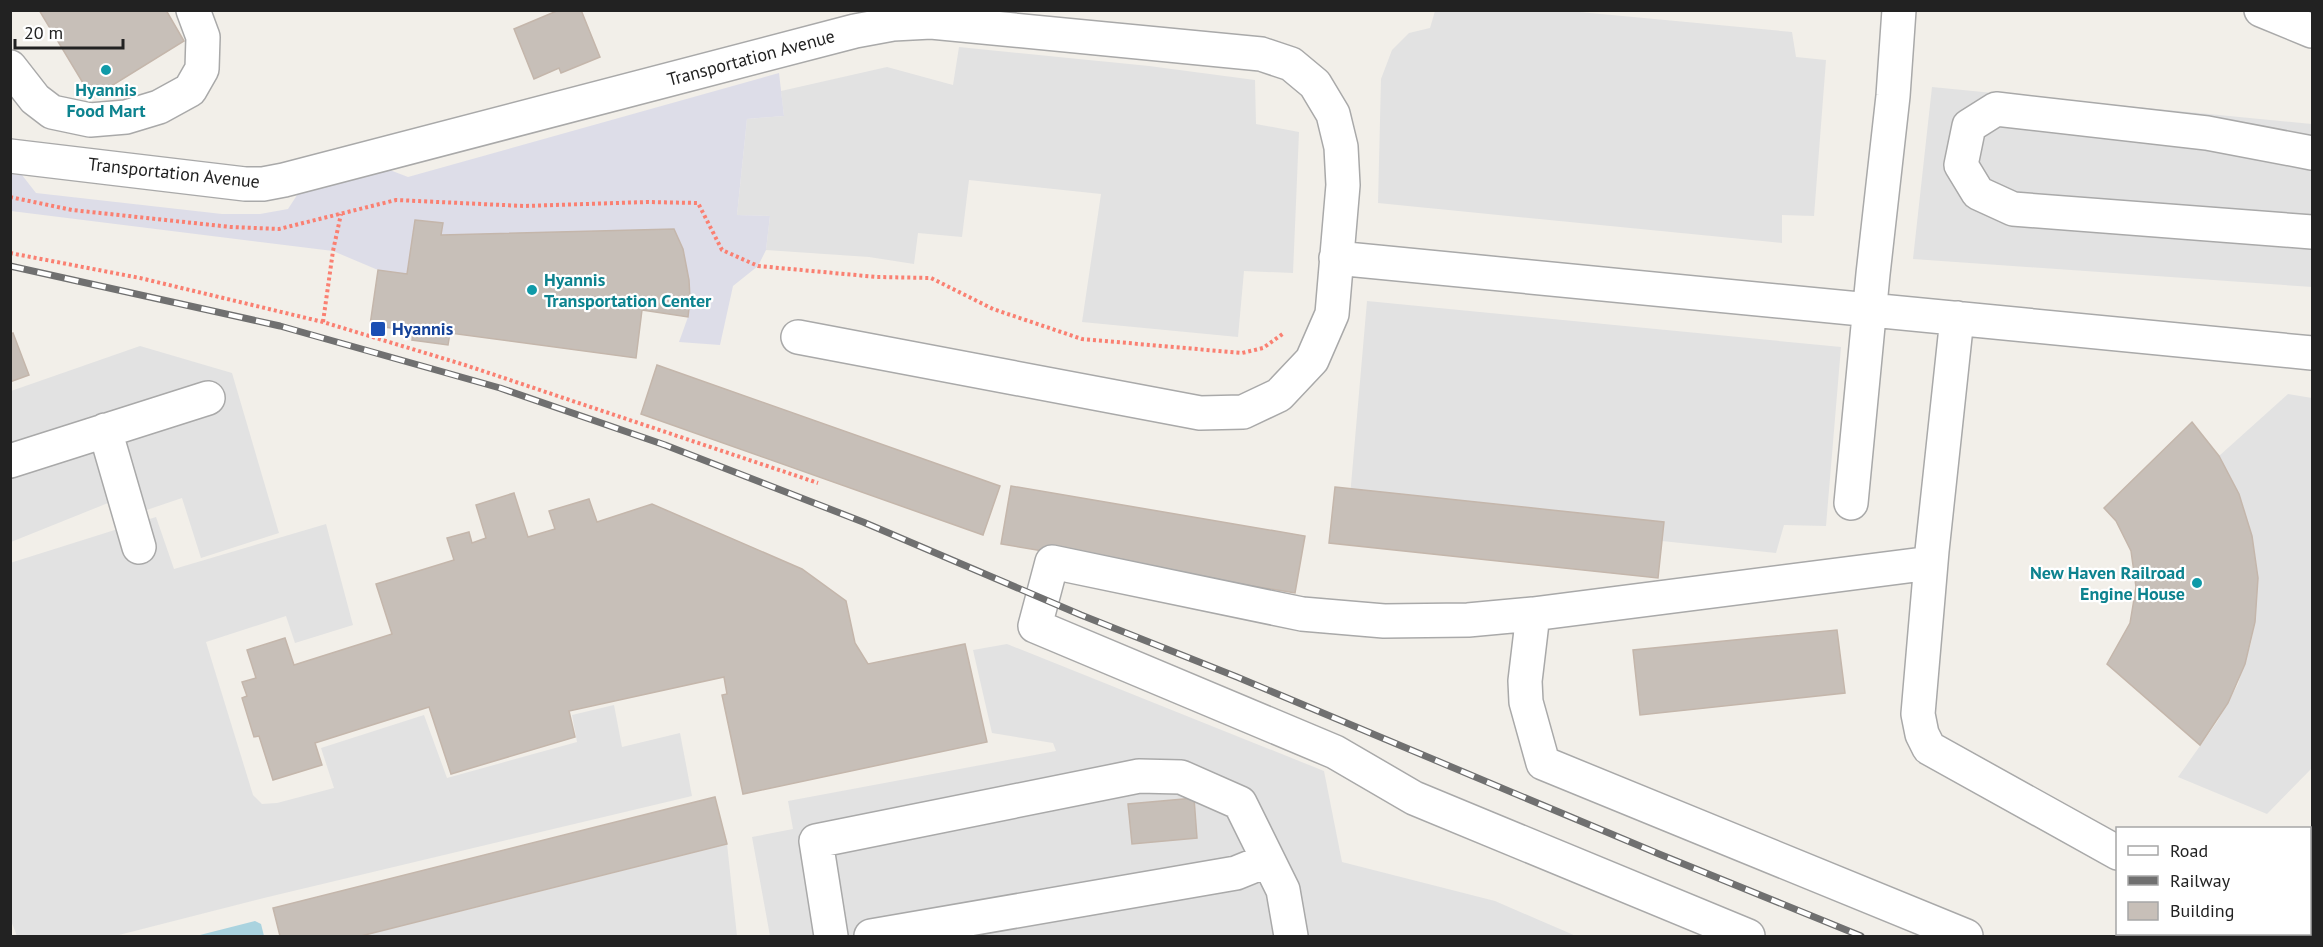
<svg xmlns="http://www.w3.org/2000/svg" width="2323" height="947" font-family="'PT Sans',sans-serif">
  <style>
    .parking { fill: #e2e2e2 }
    .plaza { fill: #dddde8 }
    .water { fill: #aad3df }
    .building { fill: #c7bfb8; stroke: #c4b6ab; stroke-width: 1.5 }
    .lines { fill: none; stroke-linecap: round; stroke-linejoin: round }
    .minor-casing { stroke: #a9a9a9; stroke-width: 36 }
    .path { stroke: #fa8072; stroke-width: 4; stroke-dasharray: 3 3; stroke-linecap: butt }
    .minor { stroke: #fff; stroke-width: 33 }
    .rail-casing { stroke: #707070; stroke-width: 7 }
    .rail { stroke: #fff; stroke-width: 4.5; stroke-dasharray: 14; stroke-linecap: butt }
    .culture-dot { fill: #0f9aa8; stroke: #fff; stroke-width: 2 }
    .transit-dot { fill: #1a4fb4; stroke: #fff; stroke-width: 2 }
    .labels { text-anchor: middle; stroke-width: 4.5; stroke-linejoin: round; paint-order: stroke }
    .street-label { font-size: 18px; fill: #222; stroke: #fff }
    .culture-label { font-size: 18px; font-weight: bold; fill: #0d838f; stroke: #fff }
    .transit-label { font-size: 18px; font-weight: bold; fill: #164399; stroke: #fff; text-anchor: start }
  </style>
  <rect width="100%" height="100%" fill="#f2efe9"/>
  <path class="parking" d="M 1435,11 L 1569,11 L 1792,32 L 1796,57 L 1826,60 L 1814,216 L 1782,215 L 1782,243 L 1378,203 L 1381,79 L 1392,50 L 1409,33 L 1430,28 Z
    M 959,47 L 1149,66 L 1255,80 L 1256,124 L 1299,132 L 1293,273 L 1244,271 L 1238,337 L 1082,322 L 1101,194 L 969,180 L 962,237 L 918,233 L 914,264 L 869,257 L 766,250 L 770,216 L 737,215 L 747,119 L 784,116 L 781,91 L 887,67 L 953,85 Z
    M 1932,87 L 2312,124 L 2312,287 L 1913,259 Z
    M 1367,301 L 1841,347 L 1826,526 L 1784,525 L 1776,553 L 1349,508 Z
    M 140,346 L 232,373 L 279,533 L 201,558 L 182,498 L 126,517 L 118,499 L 11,542 L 11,391 Z
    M 2288,394 L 2312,398 L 2312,768 L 2267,814 L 2178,777 L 2217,722 L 2238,684 L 2251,643 L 2255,622 L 2258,578 L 2252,536 L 2239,494 L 2219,456 Z
    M 156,517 L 174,569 L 326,524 L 353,625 L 295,643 L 286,616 L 206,642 L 253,795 L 262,804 L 277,803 L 334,788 L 321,748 L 424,715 L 447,778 L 577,742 L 572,715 L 614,705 L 622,747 L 680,733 L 692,796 L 268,897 L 115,936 L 17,936 L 10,918 L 10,563 Z
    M 1007,644 L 1324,771 L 1342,862 L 1495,901 L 1576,936 L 770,936 L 752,837 L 793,829 L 788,801 L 1056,751 L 1053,743 L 992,733 L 973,650 Z
    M 727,844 L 737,936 L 361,936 L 498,902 Z"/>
  <path class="plaza" d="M 779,73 L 784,116 L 747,119 L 737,215 L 770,216 L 766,250 L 758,266 L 733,286 L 720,345 L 679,342 L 688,317 L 690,299 L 689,280 L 683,249 L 674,229 L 441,235 L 442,223 L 415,220 L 407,274 L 378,270 L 333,251 L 11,211 L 11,174 L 22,175 L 36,193 L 222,214 L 260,214 L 288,209 L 301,189 L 382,167 L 408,177 Z"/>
  <path class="water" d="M 255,921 L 261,924 L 264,936 L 196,936 Z"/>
  <path class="building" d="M 39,10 L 166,10 L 184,41 L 92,98 Z
    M 559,10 L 581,10 L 600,57 L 561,73 L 559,68 L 534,79 L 514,29 Z
    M 415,220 L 443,223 L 441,235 L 674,229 L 683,249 L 689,280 L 690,299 L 688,317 L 642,310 L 636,358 L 450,333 L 448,345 L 412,340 L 413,331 L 370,325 L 378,270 L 407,274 Z
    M 13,333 L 29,375 L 10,382 L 10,334 Z
    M 657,365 L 1000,486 L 983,535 L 641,414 Z
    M 2192,422 L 2219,456 L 2239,494 L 2252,536 L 2258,578 L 2255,622 L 2245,664 L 2228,703 L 2200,745 L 2107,664 L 2130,623 L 2136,587 L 2131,551 L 2116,521 L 2104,508 Z
    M 1011,486 L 1305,536 L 1295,593 L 1001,544 Z
    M 1335,487 L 1664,522 L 1658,578 L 1329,543 Z
    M 514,493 L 528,537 L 555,529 L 549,511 L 589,499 L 597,522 L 652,504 L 802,569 L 846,601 L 855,643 L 868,664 L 965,644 L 987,742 L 743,794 L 722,695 L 727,694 L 724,677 L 569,711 L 575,737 L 451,774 L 429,707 L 315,743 L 322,765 L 273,780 L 259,736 L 254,737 L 242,698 L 247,696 L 242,682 L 256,678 L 247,650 L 285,638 L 294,665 L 392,634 L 376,584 L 454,560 L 447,538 L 469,532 L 472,543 L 486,538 L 476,505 Z
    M 1837,630 L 1845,693 L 1640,715 L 1633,650 Z
    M 715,797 L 727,844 L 361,936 L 280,936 L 273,908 Z
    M 1194,798 L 1197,838 L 1132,844 L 1128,804 Z"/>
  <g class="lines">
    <defs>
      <path id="minor" d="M 2261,10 L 2312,31
        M 10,67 L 35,99 L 52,112 L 90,120 L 126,117 L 159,107 L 190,90 L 202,69 L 203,37 L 193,10
        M 2312,153 L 2207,133 L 1996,109 L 1969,126 L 1961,165 L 1978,193 L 2013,209 L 2312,232
        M 10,156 L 245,184 L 263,184 L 284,180 L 855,31 L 893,24 L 931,22 L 1261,54 L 1291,64 L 1315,84 L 1333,114 L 1341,147 L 1343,185 L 1332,314 L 1312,360 L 1279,395 L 1243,412 L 1200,413 L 798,337
        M 1336,258 L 2312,353
        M 1957,318 L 1932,551 L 1918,714 L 1922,734 L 1929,748 L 2118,853
        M 105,430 L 139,547
        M 10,461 L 208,398
        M 1851,503 L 1873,274 L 1893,96 L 1899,10
        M 1533,614 L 1525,681 L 1526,702 L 1543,763 L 1966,936
        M 2310,907 L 2312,908
        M 831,936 L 816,841 L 1139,776 L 1181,777 L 1240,803 L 1283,890 L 1291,936
        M 871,936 L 1236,873 L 1268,860
        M 1748,936 L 1414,798 L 1335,752 L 1035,626 L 1052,562 L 1302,614 L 1384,621 L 1468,620 L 1533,614 L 1931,563"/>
    </defs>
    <use href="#minor" class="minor-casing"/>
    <path class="path" d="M 10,197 L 72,210 L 231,227 L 279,229 L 396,200 L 524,206 L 647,202 L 698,203 L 722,250 L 758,266 L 877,277 L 931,278 L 993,309 L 1082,339 L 1242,353 L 1263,348 L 1284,333
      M 10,253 L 140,278 L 323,322 L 465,365 L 818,483
      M 323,322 L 333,251 L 341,214"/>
    <use href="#minor" class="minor"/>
    <defs>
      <path id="rail" d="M 10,266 L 280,326 L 500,388 L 665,445 L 863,522 L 1081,615 L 1237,677 L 1659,854 L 1861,936"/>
    </defs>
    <use href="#rail" class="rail-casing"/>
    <use href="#rail" class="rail"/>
  </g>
  <g class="culture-dot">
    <circle cx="106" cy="70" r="6"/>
    <circle cx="532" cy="290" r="6"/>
    <circle cx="2197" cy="583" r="6"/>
  </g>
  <rect class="transit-dot" x="370" y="321" width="16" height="16" rx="3"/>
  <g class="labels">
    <g class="street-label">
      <text transform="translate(751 58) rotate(-15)" y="6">Transportation Avenue</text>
      <text transform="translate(174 173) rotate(6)" y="6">Transportation Avenue</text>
    </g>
    <g class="culture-label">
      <text x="106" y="96">Hyannis<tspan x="106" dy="21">Food Mart</tspan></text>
      <text x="544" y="286" text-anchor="start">Hyannis<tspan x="544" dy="21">Transportation Center</tspan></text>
      <text x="2185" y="579" text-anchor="end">New Haven Railroad<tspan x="2185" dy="21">Engine House</tspan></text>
    </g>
    <g class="transit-label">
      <text x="392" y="335">Hyannis</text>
    </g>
  </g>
  <rect width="2323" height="947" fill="none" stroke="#222222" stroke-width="24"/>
  <rect x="2116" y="827" width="195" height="108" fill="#ffffff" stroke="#a7a7a7" stroke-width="1.5"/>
  <rect x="2128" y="846" width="30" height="9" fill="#ffffff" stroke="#a7a7a7" stroke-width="1.5"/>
  <text x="2170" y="857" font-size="18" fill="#222222">Road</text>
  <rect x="2128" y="876" width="30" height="9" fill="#707070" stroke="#a7a7a7" stroke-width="1.5"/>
  <text x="2170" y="887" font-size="18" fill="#222222">Railway</text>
  <rect x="2128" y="902" width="30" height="18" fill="#c7bfb8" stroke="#a7a7a7" stroke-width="1.5"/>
  <text x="2170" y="917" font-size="18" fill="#222222">Building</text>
  <path d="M15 39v9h108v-9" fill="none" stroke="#222222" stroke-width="3"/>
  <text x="24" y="39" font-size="18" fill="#222222" stroke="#ffffff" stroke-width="4.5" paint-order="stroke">20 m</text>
</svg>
